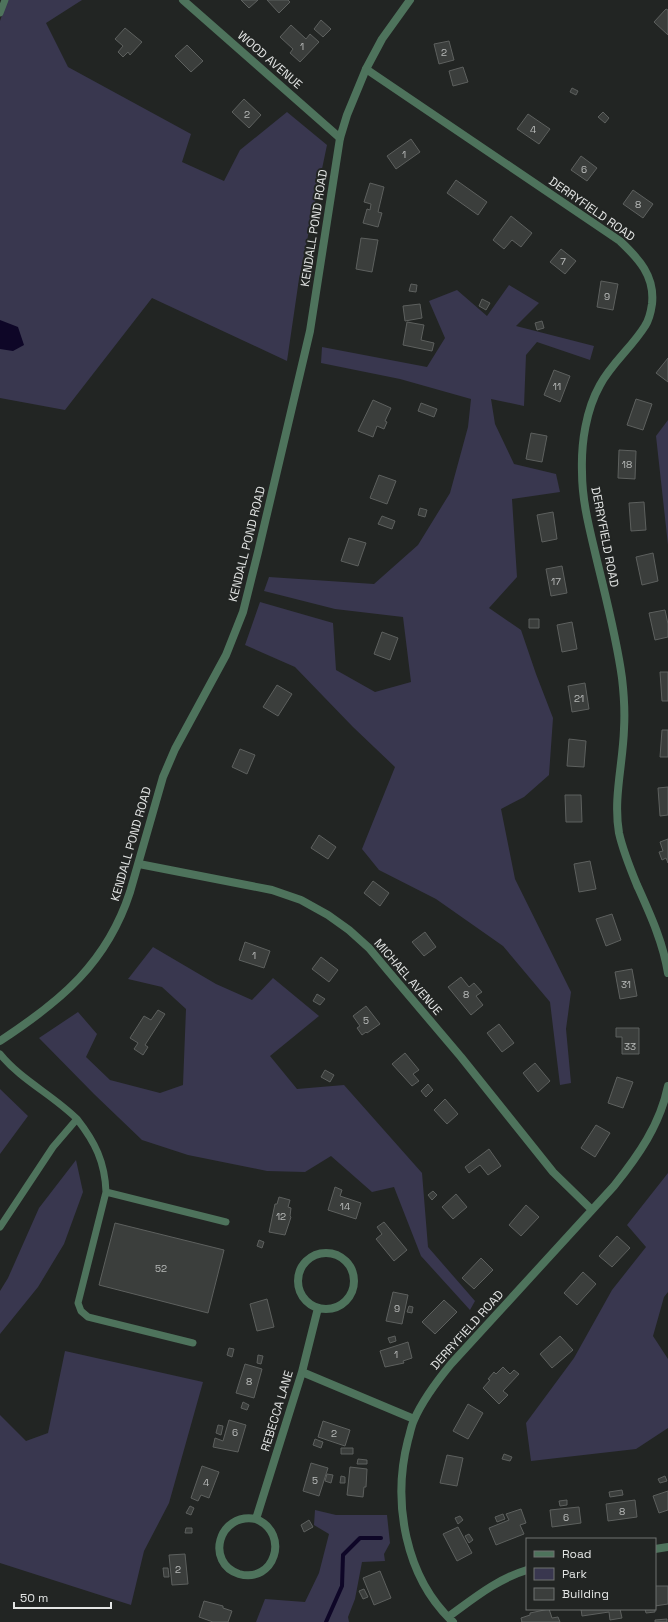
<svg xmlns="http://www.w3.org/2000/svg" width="668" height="1622" font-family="'Space Grotesk',sans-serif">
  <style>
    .green { fill: #39374f }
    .water { fill: #0e0627 }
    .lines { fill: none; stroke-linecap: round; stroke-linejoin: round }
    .stream { stroke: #0e0627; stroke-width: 4 }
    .building { fill: #3b3e3c; stroke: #5d605e }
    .service { stroke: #4e735c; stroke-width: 7 }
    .minor { stroke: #4e735c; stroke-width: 8 }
    .tertiary { stroke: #4e735c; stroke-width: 8 }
    .labels { text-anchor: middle; stroke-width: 4; stroke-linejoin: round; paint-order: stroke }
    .number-label { font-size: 10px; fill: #b9bbba }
    .street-label { font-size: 12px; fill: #e3e5e4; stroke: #222523 }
  </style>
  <rect width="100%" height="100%" fill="#222523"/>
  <path class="green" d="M 7,0 L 82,0 L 46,23 L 68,67 L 191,134 L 182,162 L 224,181 L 240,150 L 287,112 L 327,145 L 299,279 L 287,361 L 152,298 L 65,410 L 0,398 L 0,21 Z
    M 509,285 L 539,303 L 516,326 L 594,346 L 590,360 L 537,342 L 526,355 L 524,406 L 491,399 L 495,424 L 514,464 L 556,474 L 560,492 L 512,499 L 517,577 L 489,608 L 521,630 L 536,674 L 553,718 L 549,775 L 524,797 L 501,809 L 515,879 L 571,992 L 566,1029 L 571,1083 L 560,1085 L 550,1002 L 503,946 L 436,899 L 379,870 L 362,849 L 395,767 L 353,727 L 295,667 L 245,645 L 260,602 L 333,623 L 336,670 L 375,692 L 411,682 L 403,617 L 335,609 L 264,591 L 269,577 L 374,584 L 418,545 L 450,493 L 468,427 L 471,399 L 400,379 L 321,363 L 322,347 L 427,367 L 445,338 L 429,301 L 457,290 L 487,316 Z
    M 668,420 L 668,545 L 656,436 Z
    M 153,947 L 216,984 L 252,1000 L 273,978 L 319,1016 L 270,1056 L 297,1089 L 344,1085 L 422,1173 L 428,1247 L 475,1301 L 470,1310 L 421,1256 L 394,1187 L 372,1192 L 331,1156 L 305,1172 L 267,1171 L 188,1155 L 142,1140 L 94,1094 L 39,1038 L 78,1012 L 97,1034 L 86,1057 L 110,1080 L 160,1093 L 183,1085 L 186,1009 L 162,987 L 128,979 Z
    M 0,1089 L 28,1116 L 0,1154 Z
    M 76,1160 L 83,1192 L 64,1244 L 38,1287 L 0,1334 L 0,1291 L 8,1278 L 39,1208 Z
    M 668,1173 L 668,1292 L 664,1297 L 653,1336 L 668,1359 L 668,1428 L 636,1449 L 531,1461 L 526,1423 L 574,1358 L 612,1290 L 646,1247 L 627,1225 Z
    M 65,1351 L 203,1382 L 169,1503 L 144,1551 L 131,1605 L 0,1563 L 0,1415 L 26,1441 L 48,1433 Z
    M 315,1510 L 336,1515 L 387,1515 L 390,1543 L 384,1554 L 385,1561 L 362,1562 L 355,1599 L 348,1617 L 349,1622 L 256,1622 L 265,1599 L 305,1602 L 319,1573 L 329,1534 L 314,1525 Z"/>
  <path class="water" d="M 0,320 L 18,327 L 24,345 L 13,351 L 0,349 Z"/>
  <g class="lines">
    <path class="stream" d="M 326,1622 L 342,1586 L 343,1555 L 360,1538 L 381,1538"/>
  </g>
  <path class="building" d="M 241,0 L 258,0 L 249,8 Z
    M 267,0 L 288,0 L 290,2 L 279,13 Z
    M 666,9 L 668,10 L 668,35 L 654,22 Z
    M 321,20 L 331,29 L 323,37 L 314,29 Z
    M 291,25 L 306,39 L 310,34 L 319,42 L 300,62 L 290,53 L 293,49 L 280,37 Z
    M 125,28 L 142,42 L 130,55 L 128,52 L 123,57 L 118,52 L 123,46 L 115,39 Z
    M 449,41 L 454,60 L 439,64 L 434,44 Z
    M 187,45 L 203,61 L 191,72 L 175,56 Z
    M 463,67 L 468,82 L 453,86 L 449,71 Z
    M 572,88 L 578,91 L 576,95 L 570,92 Z
    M 244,99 L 261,115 L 249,128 L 232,112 Z
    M 603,112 L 609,118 L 605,123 L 598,117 Z
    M 528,114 L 550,129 L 539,144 L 517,129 Z
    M 411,139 L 420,152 L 396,169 L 387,156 Z
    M 581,156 L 597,168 L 587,181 L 571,170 Z
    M 456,180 L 487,202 L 478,215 L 447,193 Z
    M 370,183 L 384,187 L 378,212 L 382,213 L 378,227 L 363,223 L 367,209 L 370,210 L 371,204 L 364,202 Z
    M 633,190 L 653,204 L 643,218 L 623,204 Z
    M 511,216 L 532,233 L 521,247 L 512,240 L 504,249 L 493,240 Z
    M 361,238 L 378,240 L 372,272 L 356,269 Z
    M 561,249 L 576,261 L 565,274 L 550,262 Z
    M 601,281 L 618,284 L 613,310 L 597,307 Z
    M 411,284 L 417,285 L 416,292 L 409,291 Z
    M 482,299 L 490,303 L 486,310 L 479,306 Z
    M 420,304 L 422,318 L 405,321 L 403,306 Z
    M 542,321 L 544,328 L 537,330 L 535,323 Z
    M 407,322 L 424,325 L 421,340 L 434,343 L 432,351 L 403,345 Z
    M 668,358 L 668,382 L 656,373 Z
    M 554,370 L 570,376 L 560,402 L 544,395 Z
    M 636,399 L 652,404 L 643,430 L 627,425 Z
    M 373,400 L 391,408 L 385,421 L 387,422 L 384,429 L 377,426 L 373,437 L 358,431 Z
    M 421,403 L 437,409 L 434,417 L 418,411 Z
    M 531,433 L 547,436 L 542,462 L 526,459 Z
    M 619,450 L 636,451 L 635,479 L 618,478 Z
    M 379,475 L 396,481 L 387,504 L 370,498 Z
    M 644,502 L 646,530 L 631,531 L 629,503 Z
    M 420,508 L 427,510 L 425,517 L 418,515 Z
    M 553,512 L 557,539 L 542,542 L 537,515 Z
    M 382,516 L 395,521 L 392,529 L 378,524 Z
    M 349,538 L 366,543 L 358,566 L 341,561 Z
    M 653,553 L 658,581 L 642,585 L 636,557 Z
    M 562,566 L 567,593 L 551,596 L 546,569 Z
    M 665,610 L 668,624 L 668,637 L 655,640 L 649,613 Z
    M 529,619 L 539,619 L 539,628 L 529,628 Z
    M 572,622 L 577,649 L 562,652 L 557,625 Z
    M 382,632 L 398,638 L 390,660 L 374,654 Z
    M 660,672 L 668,672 L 668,701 L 662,701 Z
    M 585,683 L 589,709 L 572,712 L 568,686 Z
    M 277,685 L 292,694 L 278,716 L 263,707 Z
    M 662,730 L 668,730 L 668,757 L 660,757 Z
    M 569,739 L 586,741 L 584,767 L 567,766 Z
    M 240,749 L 255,755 L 247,774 L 232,767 Z
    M 668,787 L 668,815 L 660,816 L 658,788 Z
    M 565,795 L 581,795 L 582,822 L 566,822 Z
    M 319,835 L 336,847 L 328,859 L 311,848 Z
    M 668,839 L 668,863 L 666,858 L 662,860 L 659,852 L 663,851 L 660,842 Z
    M 590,861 L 596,889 L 579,892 L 574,864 Z
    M 373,881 L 389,893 L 380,906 L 364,893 Z
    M 612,914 L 621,940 L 606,946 L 596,919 Z
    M 425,932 L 436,947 L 424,956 L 412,942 Z
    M 245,942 L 270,951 L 264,968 L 239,960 Z
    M 321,957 L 338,970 L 329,982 L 312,969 Z
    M 632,969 L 637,996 L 620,999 L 615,972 Z
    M 461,977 L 469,987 L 474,983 L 482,992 L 476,996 L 483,1005 L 471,1015 L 448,987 Z
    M 317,994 L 325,999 L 320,1005 L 313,1001 Z
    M 366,1006 L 380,1024 L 367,1033 L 366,1032 L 362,1035 L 357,1028 L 360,1026 L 353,1016 Z
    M 158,1010 L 165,1014 L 145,1045 L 148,1047 L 143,1055 L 134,1049 L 138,1043 L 130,1038 L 144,1016 L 151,1020 Z
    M 499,1024 L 514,1043 L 502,1052 L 487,1033 Z
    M 616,1028 L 639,1028 L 639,1054 L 622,1054 L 622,1037 L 616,1037 Z
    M 405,1053 L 419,1070 L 413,1074 L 419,1081 L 412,1086 L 392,1064 Z
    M 535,1063 L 550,1081 L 538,1092 L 523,1073 Z
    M 325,1070 L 334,1075 L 330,1082 L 321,1077 Z
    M 617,1077 L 633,1082 L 623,1108 L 608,1103 Z
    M 428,1084 L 433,1090 L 426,1097 L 421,1091 Z
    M 445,1099 L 458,1114 L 447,1124 L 434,1110 Z
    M 596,1125 L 610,1133 L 595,1157 L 581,1148 Z
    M 489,1149 L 501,1166 L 488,1175 L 480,1165 L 469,1173 L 465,1167 Z
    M 335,1187 L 342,1190 L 340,1196 L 361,1203 L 356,1219 L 328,1210 Z
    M 433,1191 L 437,1195 L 432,1200 L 428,1195 Z
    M 456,1194 L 467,1207 L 453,1219 L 442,1207 Z
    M 279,1197 L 290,1200 L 288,1207 L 291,1208 L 290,1216 L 291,1217 L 285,1235 L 269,1232 L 275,1204 L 277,1204 Z
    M 526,1205 L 539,1217 L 521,1236 L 509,1225 Z
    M 384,1222 L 407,1250 L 394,1261 L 376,1239 L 382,1234 L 377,1227 Z
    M 115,1223 L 224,1250 L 208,1313 L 99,1285 Z
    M 617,1236 L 630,1248 L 612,1267 L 599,1256 Z
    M 259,1240 L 264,1242 L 262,1248 L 257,1246 Z
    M 481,1258 L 493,1270 L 474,1289 L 462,1278 Z
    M 583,1272 L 596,1284 L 577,1305 L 564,1293 Z
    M 393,1292 L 408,1295 L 402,1324 L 386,1321 Z
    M 267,1299 L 274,1327 L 257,1331 L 250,1304 Z
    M 444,1300 L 457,1312 L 435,1334 L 422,1322 Z
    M 409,1306 L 413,1307 L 412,1313 L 407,1312 Z
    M 395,1336 L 396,1341 L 390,1343 L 388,1338 Z
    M 560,1336 L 573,1350 L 552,1368 L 540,1354 Z
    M 408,1342 L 412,1358 L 403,1361 L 404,1363 L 385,1367 L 380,1351 Z
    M 229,1348 L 234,1349 L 232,1357 L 227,1355 Z
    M 258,1355 L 263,1356 L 261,1364 L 257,1363 Z
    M 245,1364 L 262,1369 L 254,1398 L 236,1393 Z
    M 503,1367 L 510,1374 L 514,1370 L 519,1374 L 503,1391 L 508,1395 L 499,1404 L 483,1388 L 490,1380 L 488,1379 L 494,1372 L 496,1374 Z
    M 243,1402 L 249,1405 L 247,1410 L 241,1408 Z
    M 468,1404 L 483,1413 L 468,1439 L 453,1431 Z
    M 229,1420 L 246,1425 L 238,1452 L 213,1447 L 215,1438 L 223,1441 Z
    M 323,1421 L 350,1430 L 345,1446 L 318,1437 Z
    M 218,1425 L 223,1426 L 221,1435 L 216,1433 Z
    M 315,1439 L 323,1442 L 321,1448 L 313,1445 Z
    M 341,1448 L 353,1448 L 353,1454 L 341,1454 Z
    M 504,1454 L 512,1457 L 510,1461 L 502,1459 Z
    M 447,1455 L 463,1458 L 457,1486 L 440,1483 Z
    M 358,1459 L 367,1460 L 367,1464 L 357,1464 Z
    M 311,1463 L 328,1468 L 319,1496 L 303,1491 Z
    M 202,1466 L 219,1472 L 209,1498 L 201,1495 L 198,1501 L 191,1498 Z
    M 350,1467 L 367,1469 L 366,1487 L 364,1487 L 363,1497 L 347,1495 Z
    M 327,1474 L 333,1475 L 331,1483 L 325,1481 Z
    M 341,1476 L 345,1477 L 345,1483 L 340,1483 Z
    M 665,1476 L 667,1481 L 660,1483 L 658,1479 Z
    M 622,1490 L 623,1495 L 610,1497 L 609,1492 Z
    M 668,1491 L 668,1510 L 659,1513 L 653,1496 Z
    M 567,1500 L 567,1505 L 560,1506 L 559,1501 Z
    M 635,1500 L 637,1517 L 608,1521 L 606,1504 Z
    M 190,1506 L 194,1508 L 191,1515 L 186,1513 Z
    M 579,1507 L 581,1523 L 552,1527 L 550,1510 Z
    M 521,1509 L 526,1523 L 520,1525 L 524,1534 L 496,1545 L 489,1528 L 509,1520 L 506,1514 Z
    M 503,1514 L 505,1519 L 497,1522 L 495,1517 Z
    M 460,1516 L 463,1520 L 458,1524 L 455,1518 Z
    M 309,1520 L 313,1527 L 304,1532 L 301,1525 Z
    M 458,1527 L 472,1553 L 457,1561 L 443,1534 Z
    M 186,1528 L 192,1528 L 192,1533 L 185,1533 Z
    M 469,1534 L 473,1540 L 469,1543 L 465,1536 Z
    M 185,1554 L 188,1584 L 172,1585 L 169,1555 Z
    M 163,1568 L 168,1568 L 169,1577 L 164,1577 Z
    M 380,1571 L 391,1598 L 374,1605 L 363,1578 Z
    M 655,1586 L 668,1586 L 668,1604 L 655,1606 Z
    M 364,1589 L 368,1597 L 363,1599 L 359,1591 Z
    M 204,1601 L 223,1606 L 223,1608 L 232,1611 L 228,1622 L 213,1622 L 199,1617 Z
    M 549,1609 L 552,1618 L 558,1617 L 560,1622 L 521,1622 L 522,1622 L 521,1618 L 530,1615 L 530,1613 Z
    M 581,1609 L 620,1609 L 622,1618 L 610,1620 L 609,1612 L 582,1616 Z
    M 645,1609 L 655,1609 L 655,1612 L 646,1613 Z
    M 667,1619 L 667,1622 L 655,1622 L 655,1620 Z"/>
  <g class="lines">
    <path class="service" d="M 0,13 L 5,0
      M 0,1054 C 21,1080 53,1095 77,1119 L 53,1147 L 0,1227
      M 77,1119 C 95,1142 105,1162 106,1192 L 226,1222
      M 106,1192 L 78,1303 L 81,1311 L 88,1317 L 193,1343"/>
    <path class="minor" d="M 183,0 L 340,138
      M 366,69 L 620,241 C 639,259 655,276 652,304 C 651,311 649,320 645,326 C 632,347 612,363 600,385 C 586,410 581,443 582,472 C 582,498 588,523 594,548 C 604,591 616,634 622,678 C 624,695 625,712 624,729 C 623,764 613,798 619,833 C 623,851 630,868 637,885 C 650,914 663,942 668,973
      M 139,864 L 272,890 L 301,900 L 328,915 L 349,930 L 369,948 L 389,972 L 461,1057 L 553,1172 L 592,1210
      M298 1281a28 28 0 1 1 56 0a28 28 0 1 1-56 0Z
      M 302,1372 L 414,1419
      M 256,1519 C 291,1534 274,1584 239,1574 C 205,1563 218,1512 256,1519 L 302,1372 L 318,1308
      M 655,1549 L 668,1547
      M 448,1617 C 473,1599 497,1579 527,1570
      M 453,1622 C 405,1577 392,1502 408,1440 C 410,1434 411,1426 414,1420 C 423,1399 437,1381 451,1364 L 614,1186 C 638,1156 660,1125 668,1086"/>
    <path class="tertiary" d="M 0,1041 C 61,1001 107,963 130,892 L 163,777 L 175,749 L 226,655 L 243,612 L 258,552 L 310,331 L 340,138 L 347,115 L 366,69 L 382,39 L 410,0"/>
  </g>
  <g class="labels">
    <g class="number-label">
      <text x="302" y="50">1</text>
      <text x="444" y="56">2</text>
      <text x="247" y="118">2</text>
      <text x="533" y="133">4</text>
      <text x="404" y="158">1</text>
      <text x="584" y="173">6</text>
      <text x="638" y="208">8</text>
      <text x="563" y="265">7</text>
      <text x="607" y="300">9</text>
      <text x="557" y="390">11</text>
      <text x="627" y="468">18</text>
      <text x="556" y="585">17</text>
      <text x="579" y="702">21</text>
      <text x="254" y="959">1</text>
      <text x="626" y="988">31</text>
      <text x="466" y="998">8</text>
      <text x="366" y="1024">5</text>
      <text x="630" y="1050">33</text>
      <text x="345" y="1210">14</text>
      <text x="281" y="1220">12</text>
      <text x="161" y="1272">52</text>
      <text x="397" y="1312">9</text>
      <text x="396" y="1358">1</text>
      <text x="249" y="1385">8</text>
      <text x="235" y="1436">6</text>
      <text x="334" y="1437">2</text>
      <text x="315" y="1484">5</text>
      <text x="206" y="1486">4</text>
      <text x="622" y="1515">8</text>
      <text x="566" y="1521">6</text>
      <text x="178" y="1573">2</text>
    </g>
    <g class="street-label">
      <text transform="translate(270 60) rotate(41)" y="4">WOOD AVENUE</text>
      <text transform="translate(592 209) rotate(35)" y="4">DERRYFIELD ROAD</text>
      <text transform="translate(314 228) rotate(-81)" y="4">KENDALL POND ROAD</text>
      <text transform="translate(605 537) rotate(79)" y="4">DERRYFIELD ROAD</text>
      <text transform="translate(247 544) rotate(-76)" y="4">KENDALL POND ROAD</text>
      <text transform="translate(131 844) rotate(-74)" y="4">KENDALL POND ROAD</text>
      <text transform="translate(408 977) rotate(49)" y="4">MICHAEL AVENUE</text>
      <text transform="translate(467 1330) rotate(-48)" y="4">DERRYFIELD ROAD</text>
      <text transform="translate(277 1411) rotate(-73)" y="4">REBECCA LANE</text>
    </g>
  </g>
  <rect x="526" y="1538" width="130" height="72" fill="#222523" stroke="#6f7270"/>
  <rect x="534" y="1551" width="20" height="6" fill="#4e735c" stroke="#6f7270"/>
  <text x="562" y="1558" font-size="12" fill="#e3e5e4">Road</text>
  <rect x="534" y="1568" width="20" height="12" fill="#39374f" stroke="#6f7270"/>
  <text x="562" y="1578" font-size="12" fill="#e3e5e4">Park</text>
  <rect x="534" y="1588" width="20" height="12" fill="#3b3e3c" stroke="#6f7270"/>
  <text x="562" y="1598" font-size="12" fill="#e3e5e4">Building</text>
  <path d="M14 1602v6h97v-6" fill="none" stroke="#e3e5e4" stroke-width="2"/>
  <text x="20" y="1602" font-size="12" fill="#e3e5e4" stroke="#222523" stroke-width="3" paint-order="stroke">50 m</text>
</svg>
